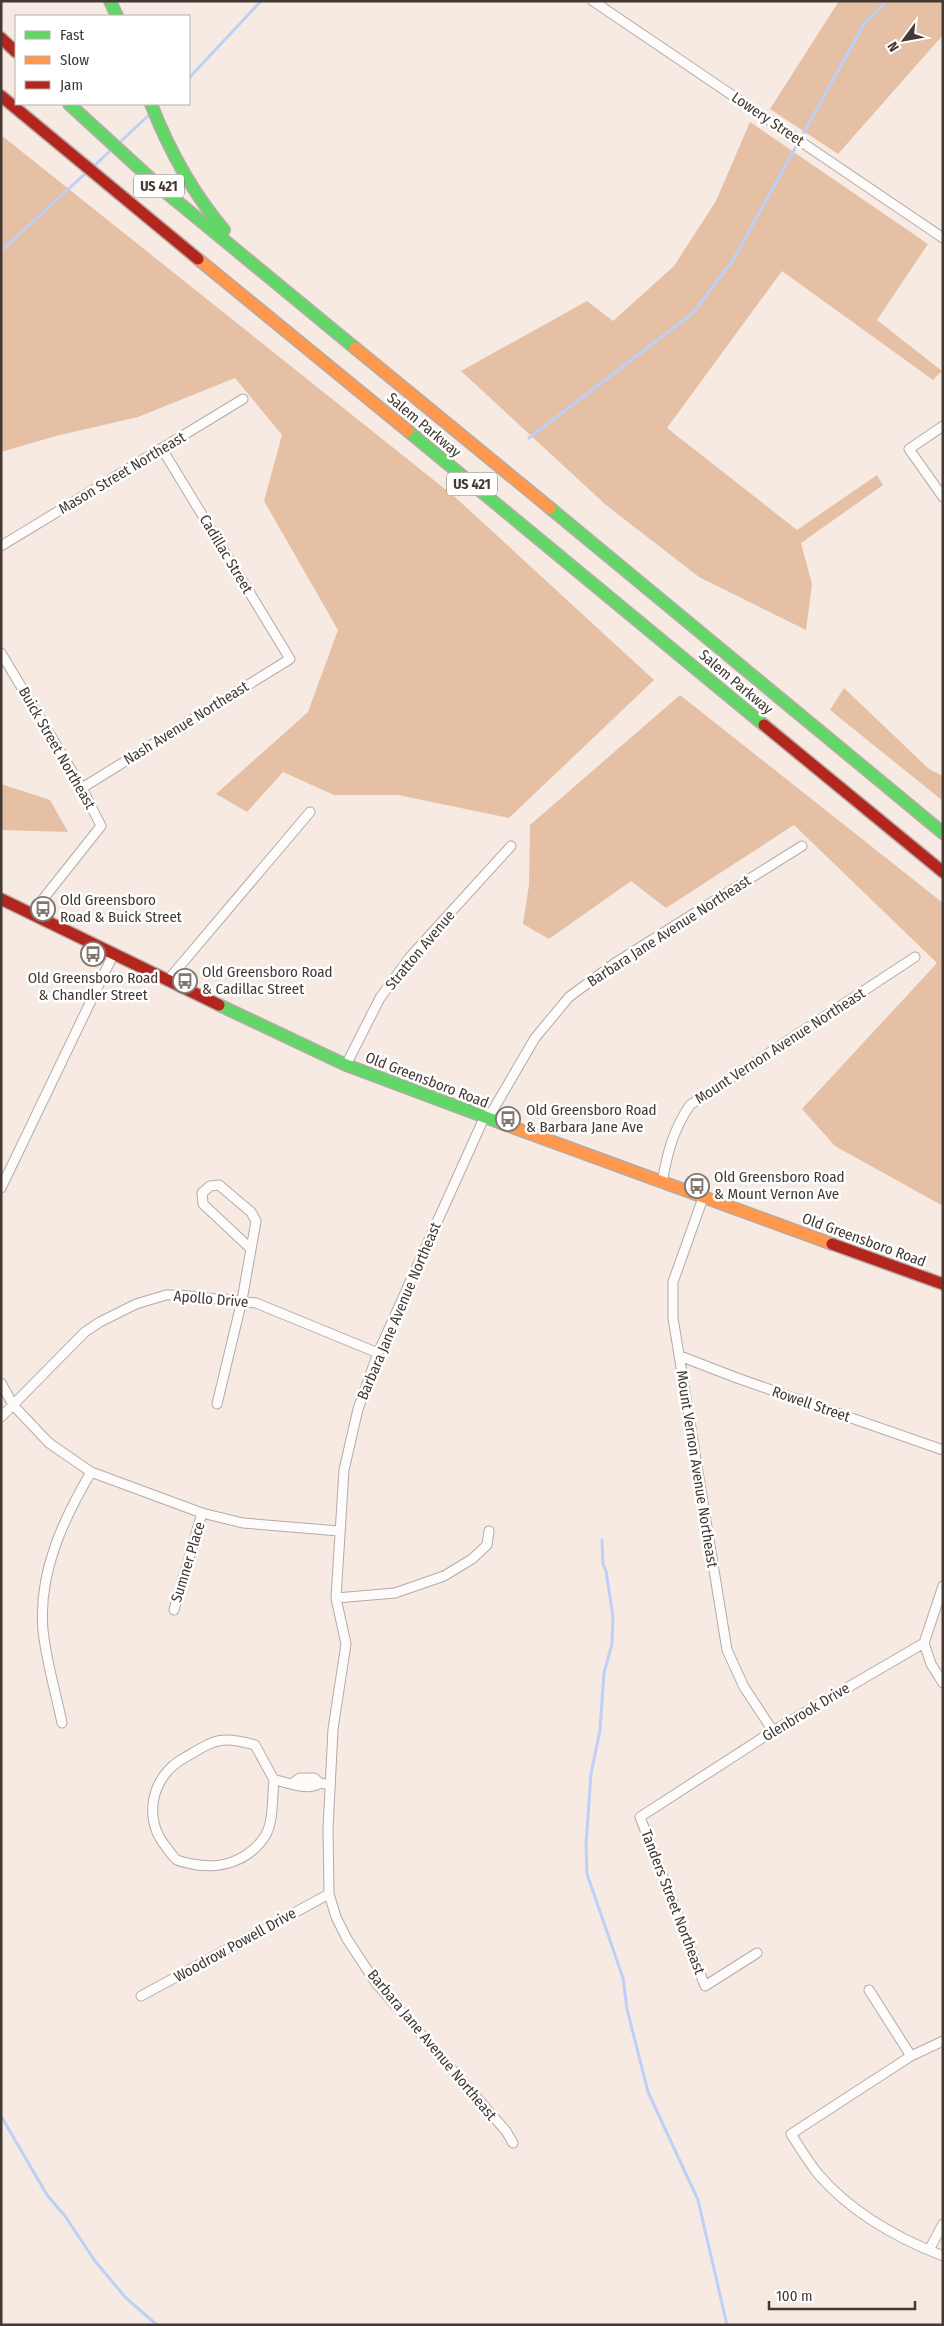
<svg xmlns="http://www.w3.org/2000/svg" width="944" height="2326" font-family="'Fira Sans Condensed',sans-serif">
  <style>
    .forest { fill: #e5c0a5 }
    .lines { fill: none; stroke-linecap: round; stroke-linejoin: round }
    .stream { stroke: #bdd0f7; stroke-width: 3 }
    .street-casing { stroke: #b5aba5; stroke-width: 11 }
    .fast-casing { stroke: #b5aba5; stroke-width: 14 }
    .slow-casing { stroke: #b5aba5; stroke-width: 14 }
    .jam-casing { stroke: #b5aba5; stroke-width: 14 }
    .street { stroke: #fefcfb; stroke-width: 9 }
    .fast { stroke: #63d668; stroke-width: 11 }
    .slow { stroke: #ff974d; stroke-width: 11 }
    .jam { stroke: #b3261e; stroke-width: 11 }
    .labels { text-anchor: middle; stroke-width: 5; stroke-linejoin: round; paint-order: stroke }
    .shield { fill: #fff; stroke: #7b7470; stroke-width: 1 }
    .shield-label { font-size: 14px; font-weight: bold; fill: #433932 }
    .street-label { font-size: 15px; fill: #433932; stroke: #fff }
    .poi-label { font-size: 15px; fill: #433932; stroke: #fff; text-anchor: start }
  </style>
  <rect width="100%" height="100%" fill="#f6eae3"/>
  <path class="forest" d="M 839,1 L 943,1 L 943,35 L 838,154 L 770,109 Z
    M 750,122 L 928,244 L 877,320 L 942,371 L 933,380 L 782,271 L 667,428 L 797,530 L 877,475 L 883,485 L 801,543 L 812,584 L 806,630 L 699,577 L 606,505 L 461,371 L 587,301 L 613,321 L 674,266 L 716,201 Z
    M 1,135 L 455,497 L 654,680 L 509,818 L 398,795 L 334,795 L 283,772 L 247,812 L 216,794 L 308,712 L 338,630 L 264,501 L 282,435 L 235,378 L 138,417 L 56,436 L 1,452 Z
    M 844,688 L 929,769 L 943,776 L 943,801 L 830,710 Z
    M 680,695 L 943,903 L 943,1206 L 835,1146 L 802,1109 L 937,963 L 794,825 L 666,908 L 631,881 L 549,939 L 523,924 L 529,885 L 530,825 Z
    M 1,784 L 50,800 L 68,832 L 1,830 Z"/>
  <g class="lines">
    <path class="stream" d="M 189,78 L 261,1
      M 118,144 L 150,114
      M 94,166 L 111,150
      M 1,251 L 87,172
      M 529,438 L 693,313 L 733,260 L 864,24 L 887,1
      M 602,1540 L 603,1564 L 606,1571 L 613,1617 L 612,1644 L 604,1673 L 600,1730 L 591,1774 L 586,1845 L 587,1874 L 623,1978 L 627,2009 L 648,2092 L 698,2200 L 727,2325
      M 1,2116 L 47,2195 L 65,2216 L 95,2261 L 125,2297 L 157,2325"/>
    <defs>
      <path id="street" d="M 593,1 L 943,238
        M 943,426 L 909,449 L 943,497
        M 1,546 L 243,399
        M 1,653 L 82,788 L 101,826 L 32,913
        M 82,788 L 290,659 L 162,449
        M 168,980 L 310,812
        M 346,1065 L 380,998 L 410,957 L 511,846
        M 662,1183 C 667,1154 673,1130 690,1105 L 915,957
        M 1,1188 L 113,955
        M 703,1198 L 673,1282 L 673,1318 L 727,1650 L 744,1687 L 773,1731
        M 680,1356 L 737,1378 L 943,1450
        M 1,1383 L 13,1405 L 49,1443 L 91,1472 L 202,1513 L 243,1523 L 339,1531
        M 217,1404 L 242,1300 L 256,1221 L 251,1212 L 219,1185 L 210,1186 L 202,1193 L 203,1204 L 251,1249
        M 1,1417 L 85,1332 L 100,1322 L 136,1304 L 166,1295 L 179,1295 L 256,1303 L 378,1353
        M 336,1598 L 395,1593 L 444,1576 L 472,1559 L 487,1545 L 489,1531
        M 174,1610 L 202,1513
        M 924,1643 L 931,1664 L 943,1683
        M 62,1723 C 56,1693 46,1661 43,1630 C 38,1573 63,1520 91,1472
        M 274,1780 C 272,1796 274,1822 265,1836 C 249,1861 220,1870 192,1864 C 188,1863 181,1862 177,1860 C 174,1858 170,1852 167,1848 C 142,1820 151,1776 184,1758 C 215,1740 219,1735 255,1745 L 274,1780 C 289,1782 307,1792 320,1783
        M 293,1783 L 300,1778 L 314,1778 L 320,1783 L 325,1784
        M 757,1953 L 705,1986 L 640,1817 L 773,1731 L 924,1643 L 943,1586
        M 869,1990 L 911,2056
        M 141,1996 L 329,1894
        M 943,2041 L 911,2056 L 791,2134 C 800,2148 809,2163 819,2175 C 852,2213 897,2238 943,2256
        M 513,2143 L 506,2131 L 376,1983 L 347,1939 L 336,1917 L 329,1894 L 328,1829 L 333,1729 L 346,1644 L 336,1598 L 344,1470 L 358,1409 L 378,1353 L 484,1118 L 493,1110 L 535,1038 L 569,997 L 615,963 L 802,846
        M 929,2250 L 943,2224"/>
      <path id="fast" d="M 110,1 L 117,16
        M 69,104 L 162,189 L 355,348
        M 151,104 C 169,150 192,192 224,230
        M 408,431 L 764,725
        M 550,508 L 943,833
        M 219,1005 L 346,1065 L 501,1123"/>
      <path id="slow" d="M 198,259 L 408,431
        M 355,348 L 550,508
        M 501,1123 L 832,1244"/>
      <path id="jam" d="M 1,38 L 16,52
        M 1,96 L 198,259
        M 764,725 L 943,872
        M 1,899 L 219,1005
        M 832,1244 L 943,1284"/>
    </defs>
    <use href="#street" class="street-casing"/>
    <use href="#fast" class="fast-casing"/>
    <use href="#slow" class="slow-casing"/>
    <use href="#jam" class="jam-casing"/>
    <use href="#street" class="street"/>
    <use href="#fast" class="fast"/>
    <use href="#slow" class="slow"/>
    <use href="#jam" class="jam"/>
  </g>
  <defs>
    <symbol id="bus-ring" viewBox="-11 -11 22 22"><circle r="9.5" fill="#fff" stroke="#827770" stroke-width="1.5"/><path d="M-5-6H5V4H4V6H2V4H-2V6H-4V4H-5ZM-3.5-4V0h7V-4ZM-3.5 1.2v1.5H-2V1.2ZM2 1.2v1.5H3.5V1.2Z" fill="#827770"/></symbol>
  </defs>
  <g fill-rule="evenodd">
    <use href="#bus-ring" x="29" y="895" width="28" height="28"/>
    <use href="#bus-ring" x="79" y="940" width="28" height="28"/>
    <use href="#bus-ring" x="171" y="967" width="28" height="28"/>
    <use href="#bus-ring" x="494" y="1105" width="28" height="28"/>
    <use href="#bus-ring" x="683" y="1172" width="28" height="28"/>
  </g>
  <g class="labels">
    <g class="shield">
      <rect x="134" y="174.5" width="50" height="23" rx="4"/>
      <rect x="447" y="472.5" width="50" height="23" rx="4"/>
    </g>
    <g class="shield-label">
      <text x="159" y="191">US 421</text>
      <text x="472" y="489">US 421</text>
    </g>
    <g class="street-label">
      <text transform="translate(768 119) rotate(34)" y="5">Lowery Street</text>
      <text transform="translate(424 425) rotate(40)" y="5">Salem Parkway</text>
      <text transform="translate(122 473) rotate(-31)" y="5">Mason Street Northeast</text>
      <text transform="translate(226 554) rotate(59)" y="5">Cadillac Street</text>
      <text transform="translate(736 682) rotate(40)" y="5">Salem Parkway</text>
      <text transform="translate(186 723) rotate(-32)" y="5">Nash Avenue Northeast</text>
      <text transform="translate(57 748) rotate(60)" y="5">Buick Street Northeast</text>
      <text transform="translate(669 931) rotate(-33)" y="5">Barbara Jane Avenue Northeast</text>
      <text transform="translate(420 950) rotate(-50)" y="5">Stratton Avenue</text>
      <text transform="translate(780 1046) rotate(-33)" y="5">Mount Vernon Avenue Northeast</text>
      <text transform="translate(427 1080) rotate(21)" y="5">Old Greensboro Road</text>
      <text transform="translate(864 1240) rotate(20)" y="5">Old Greensboro Road</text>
      <text transform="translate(211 1299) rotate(5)" y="5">Apollo Drive</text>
      <text transform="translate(399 1311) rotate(-67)" y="5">Barbara Jane Avenue Northeast</text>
      <text transform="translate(811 1404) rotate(19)" y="5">Rowell Street</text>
      <text transform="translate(697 1469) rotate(81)" y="5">Mount Vernon Avenue Northeast</text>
      <text transform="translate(188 1562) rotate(-73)" y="5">Sumner Place</text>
      <text transform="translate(806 1712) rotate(-31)" y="5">Glenbrook Drive</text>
      <text transform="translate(673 1902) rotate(69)" y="5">Tanders Street Northeast</text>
      <text transform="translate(235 1945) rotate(-29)" y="5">Woodrow Powell Drive</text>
      <text transform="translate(432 2045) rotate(50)" y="5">Barbara Jane Avenue Northeast</text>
    </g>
    <g class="poi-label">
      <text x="60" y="905">Old Greensboro<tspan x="60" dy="17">Road &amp; Buick Street</tspan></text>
      <text x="202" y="977">Old Greensboro Road<tspan x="202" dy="17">&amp; Cadillac Street</tspan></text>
      <text x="93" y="983" text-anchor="middle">Old Greensboro Road<tspan x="93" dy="17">&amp; Chandler Street</tspan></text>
      <text x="526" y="1115">Old Greensboro Road<tspan x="526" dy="17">&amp; Barbara Jane Ave</tspan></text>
      <text x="714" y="1182">Old Greensboro Road<tspan x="714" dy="17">&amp; Mount Vernon Ave</tspan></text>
    </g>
  </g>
  <rect width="944" height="2326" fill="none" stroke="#433932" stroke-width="5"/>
  <rect x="15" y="15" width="175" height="90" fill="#ffffff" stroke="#b4b0ad"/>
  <rect x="25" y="31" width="25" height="8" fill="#63d668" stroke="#b4b0ad"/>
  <text x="60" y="40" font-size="15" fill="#433932">Fast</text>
  <rect x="25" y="56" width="25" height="8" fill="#ff974d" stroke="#b4b0ad"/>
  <text x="60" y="65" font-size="15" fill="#433932">Slow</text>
  <rect x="25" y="81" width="25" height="8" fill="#b3261e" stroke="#b4b0ad"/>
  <text x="60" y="90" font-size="15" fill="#433932">Jam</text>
  <g transform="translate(904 40) rotate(238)" stroke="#ffffff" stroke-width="4" paint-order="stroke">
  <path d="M0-4L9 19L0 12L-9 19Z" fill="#433932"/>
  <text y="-8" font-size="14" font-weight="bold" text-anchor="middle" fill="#433932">N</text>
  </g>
  <path d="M769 2301v8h146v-8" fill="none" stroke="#433932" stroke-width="2.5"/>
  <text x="776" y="2301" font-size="15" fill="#433932" stroke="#ffffff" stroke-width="4" paint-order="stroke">100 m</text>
</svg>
